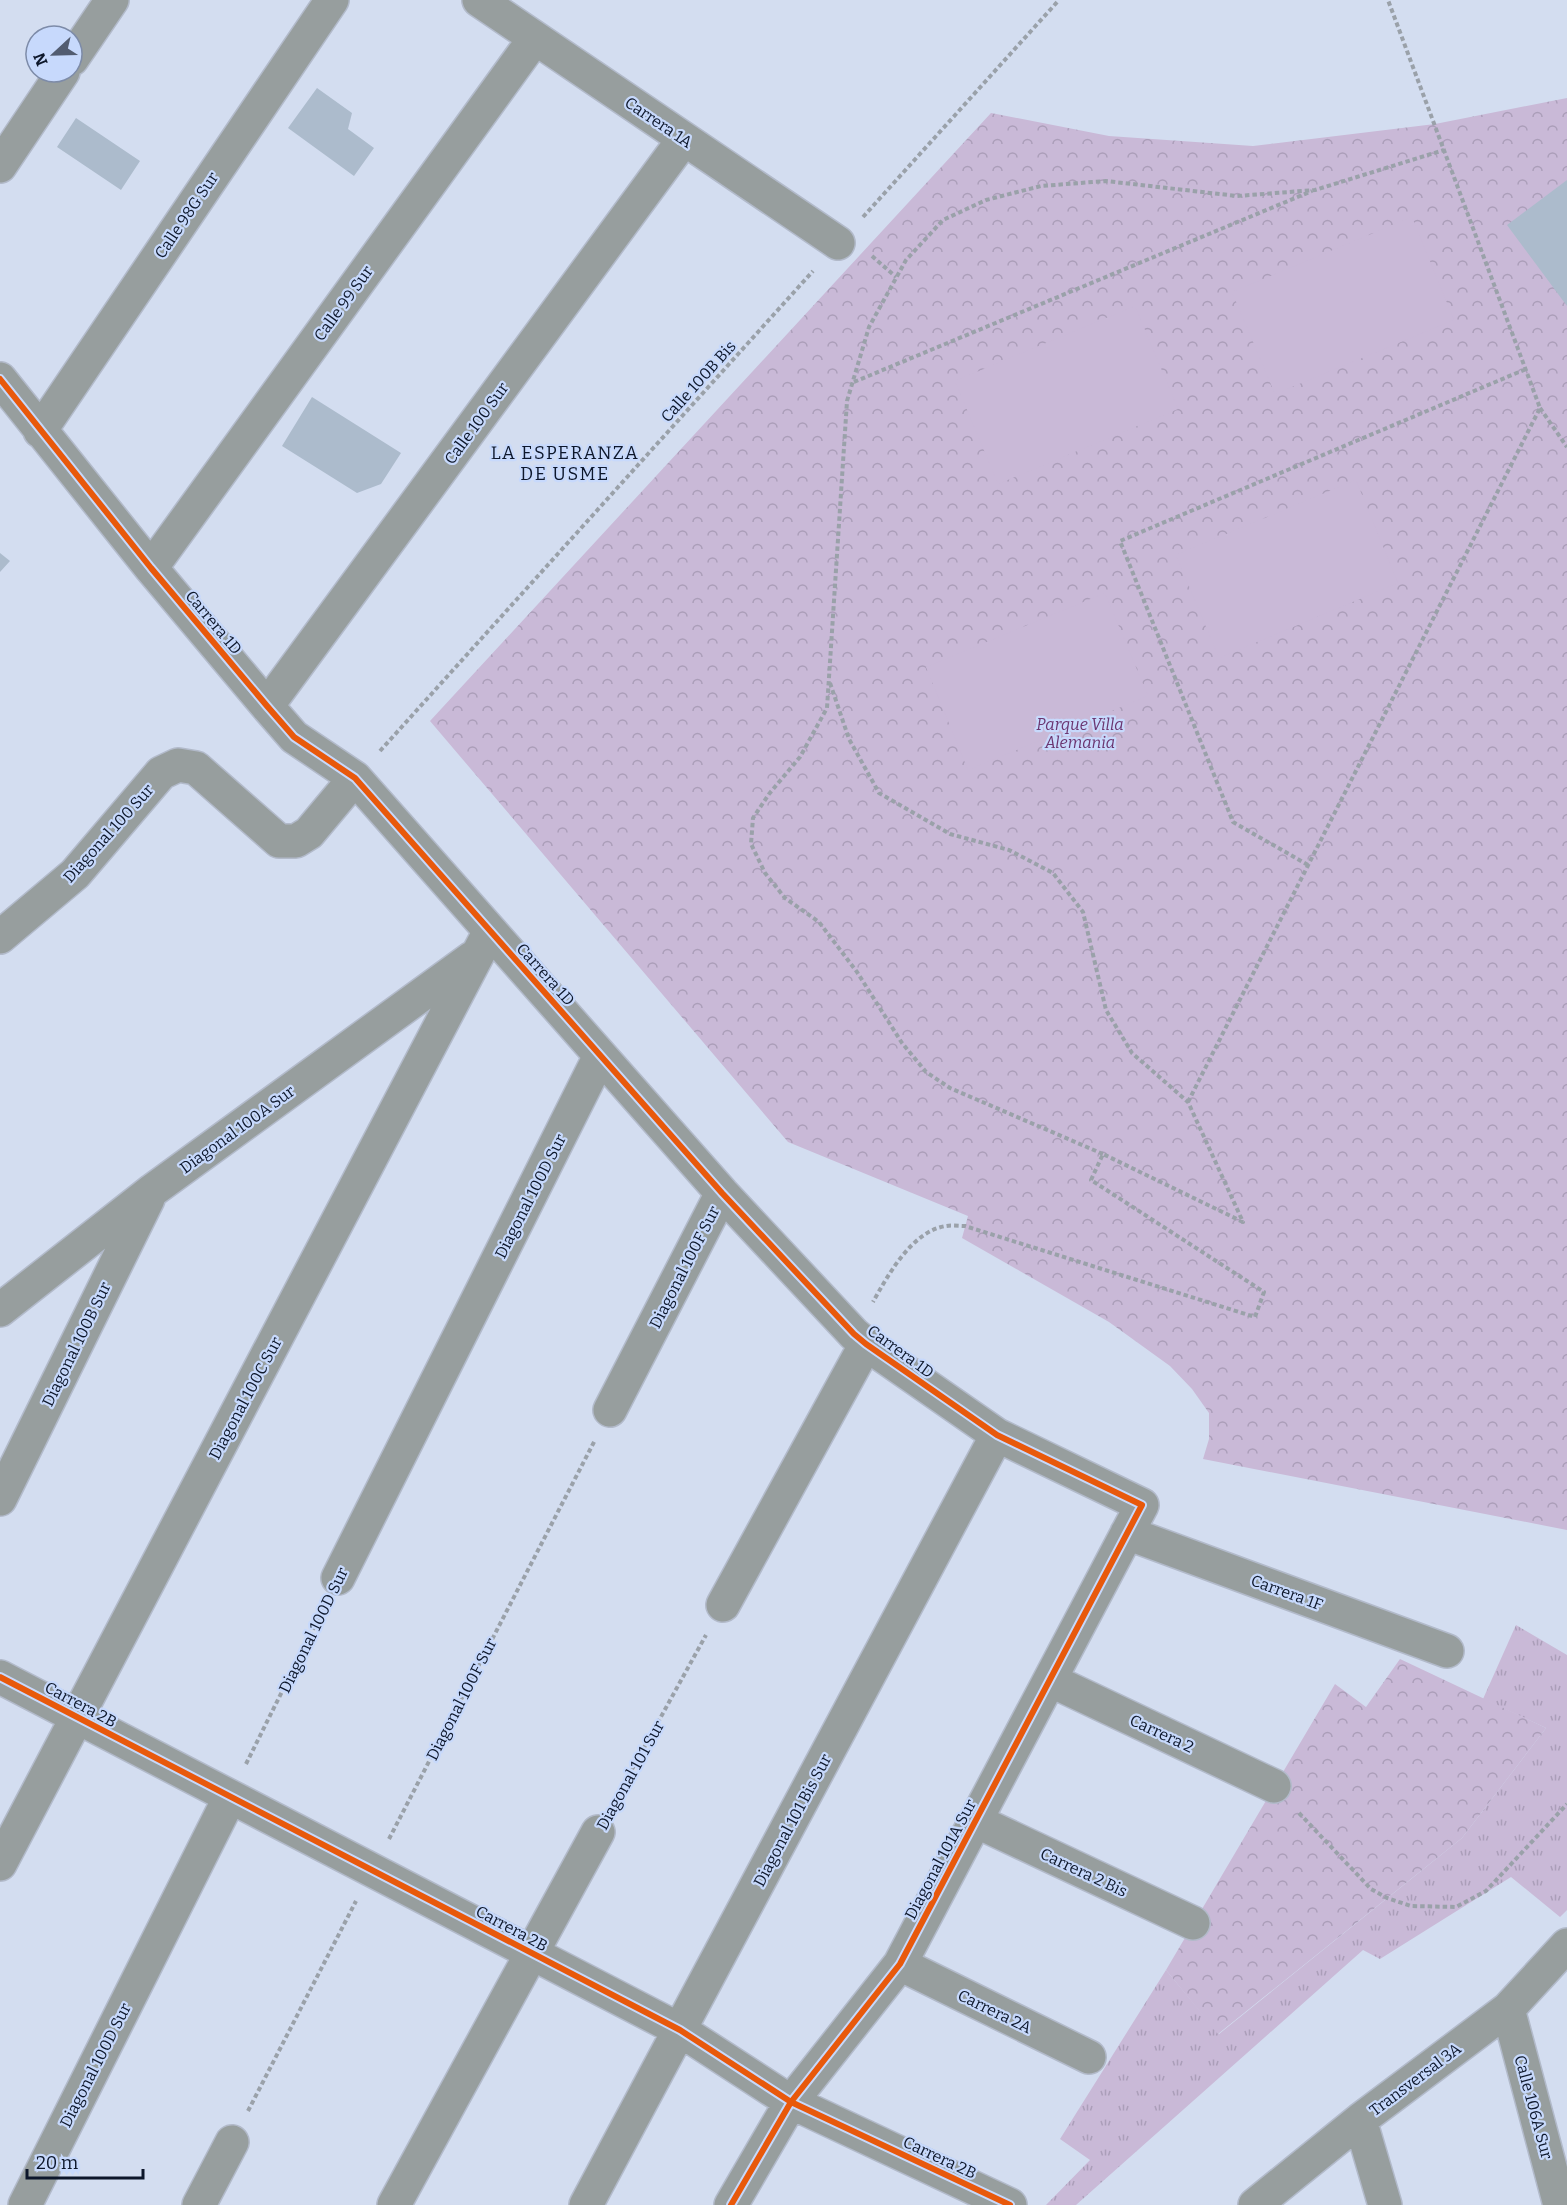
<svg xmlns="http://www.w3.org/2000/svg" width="1567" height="2205" font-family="Bitter,serif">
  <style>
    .grass { fill: url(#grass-tufts) }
    .park { fill: url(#park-crowns) }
    .pitch { fill: #c9b9d7 }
    .building { fill: #acbbcc }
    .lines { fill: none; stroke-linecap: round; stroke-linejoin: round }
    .street-casing { stroke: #b2baca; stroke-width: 36 }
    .path { stroke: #9aa1a9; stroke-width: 4; stroke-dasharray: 4.5 3; stroke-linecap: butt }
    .street { stroke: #979e9e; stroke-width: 33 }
    .cycleway-casing { stroke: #c7d9fc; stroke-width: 10 }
    .cycleway { stroke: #e8590c; stroke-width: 6 }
    .labels { text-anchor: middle; stroke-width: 4.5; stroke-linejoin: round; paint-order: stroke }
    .street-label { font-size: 16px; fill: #0d172b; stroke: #c7d9fc }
    .park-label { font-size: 16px; font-style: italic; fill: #6b3570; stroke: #c7d9fc }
    .neighbourhood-label { font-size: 18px; letter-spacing: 1.5px; fill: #0d172b; stroke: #c7d9fc }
  </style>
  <defs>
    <pattern id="grass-tufts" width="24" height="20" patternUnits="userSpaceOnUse" patternTransform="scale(1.5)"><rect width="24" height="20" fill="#c9b9d7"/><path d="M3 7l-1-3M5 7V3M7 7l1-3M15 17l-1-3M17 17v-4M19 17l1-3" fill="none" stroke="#ab9eb9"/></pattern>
    <pattern id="park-crowns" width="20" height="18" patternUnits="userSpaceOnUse" patternTransform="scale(1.5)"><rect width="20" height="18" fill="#c9b9d7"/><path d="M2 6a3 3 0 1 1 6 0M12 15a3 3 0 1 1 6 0" fill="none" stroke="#ab9eb9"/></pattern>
  </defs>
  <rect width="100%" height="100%" fill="#d3ddf0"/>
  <path class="grass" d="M 1516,1625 L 1567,1655 L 1567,1910 L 1560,1917 L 1511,1877 L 1380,1959 L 1363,1950 L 1076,2205 L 1046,2205 L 1090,2160 L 1060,2139 L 1166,1970 L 1219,2034 L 1462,1838 L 1546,1728 L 1483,1699 Z"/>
  <path class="park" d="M 1567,98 L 1567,1530 L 1203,1459 L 1209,1439 L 1209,1413 L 1192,1389 L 1170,1366 L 1109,1322 L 962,1238 L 968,1216 L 788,1142 L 430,721 L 991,113 L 1109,136 L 1253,146 L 1435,124 Z
    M 1400,1659 L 1546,1728 L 1462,1838 L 1218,2034 L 1166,1970 L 1335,1684 L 1366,1707 Z"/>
  <path class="pitch" d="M 1412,217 L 1454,320 L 1275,394 L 1232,292 Z
    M 1135,306 L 1178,409 L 998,484 L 955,381 Z
    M 1356,480 L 1398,583 L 1219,658 L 1176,555 Z
    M 1105,593 L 1148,696 L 968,770 L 926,667 Z"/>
  <path class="building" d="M 317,88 L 352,113 L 348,129 L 374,148 L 354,176 L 288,128 Z
    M 76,118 L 140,161 L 121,190 L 57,147 Z
    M 1567,180 L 1567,306 L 1507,225 Z
    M 312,397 L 401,453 L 381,484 L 357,493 L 282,446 Z
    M 0,553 L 10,561 L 0,572 Z"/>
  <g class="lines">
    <defs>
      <path id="street" d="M 479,0 L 838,243
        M 72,59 L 112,0
        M 0,166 L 63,72
        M 0,379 L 151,568 L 267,706 L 294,737 L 355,778 L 722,1193 L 854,1334 L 866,1344 L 997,1435 L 1142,1505 L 900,1964 L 791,2102 L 731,2205
        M 40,431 L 332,0
        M 151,568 L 535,38
        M 267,706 L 684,139
        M 0,937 L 75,874 L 161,773 L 178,765 L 196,768 L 279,841 L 296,841 L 309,833 L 355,778
        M 0,1310 L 153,1190 L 472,958
        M 610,1410 L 722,1193
        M 0,1499 L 148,1199
        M 1127,1533 L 1447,1651
        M 338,1578 L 600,1056
        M 723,1605 L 866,1344
        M 0,1677 L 680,2030 L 791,2102 L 1010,2205
        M 1050,1680 L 1274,1786
        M 976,1821 L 1193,1923
        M 0,1864 L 490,931
        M 900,1964 L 1089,2057
        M 1508,2009 L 1560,2205
        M 1360,2120 L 1385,2205
        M 25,2205 L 230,1797
        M 199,2205 L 232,2142
        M 394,2205 L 598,1832
        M 586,2205 L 997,1435
        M 1255,2205 L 1360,2120 L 1508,2009 L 1567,1945"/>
    </defs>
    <use href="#street" class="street-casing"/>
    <path class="path" d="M 863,217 L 1059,0
      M 872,256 L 896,277
      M 854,382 L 1312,191
      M 1540,408 L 1567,447
      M 830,683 L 849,739 L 879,793 L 950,834 L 1009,850 L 1053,873 L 1083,912 L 1106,1010 L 1132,1053 L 1188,1102 L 1243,1222 L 1103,1154 L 1091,1180 L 1264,1292 L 1255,1317 L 965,1226 C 959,1226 952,1225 946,1226 C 912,1231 888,1275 873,1302
      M 380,751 L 813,271
      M 1308,865 L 1233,822 L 1120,541 L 1526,369
      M 1188,1102 L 1540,408 L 1388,0
      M 1103,1154 L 950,1088 L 926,1072 L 902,1043 L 857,972 L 819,922 L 785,898 L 765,873 L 751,844 L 753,818 L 769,794 L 800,757 L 827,708 L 847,401 L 869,327 L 906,260 L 943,220 L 986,200 L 1041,186 L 1106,181 L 1237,196 L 1315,190 L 1444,150
      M 246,1764 L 323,1609
      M 614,1802 L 706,1635
      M 1299,1813 L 1371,1889 L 1387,1898 L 1411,1906 L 1456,1907 L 1486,1891 L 1567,1804
      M 389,1839 L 595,1440
      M 248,2111 L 356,1901"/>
    <use href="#street" class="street"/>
    <defs>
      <path id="cycleway" d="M 0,379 L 151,568 L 267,706 L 294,737 L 355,778 L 722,1193 L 854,1334 L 866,1344 L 997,1435 L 1142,1505 L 900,1964 L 791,2102 L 731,2205
        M 0,1677 L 680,2030 L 791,2102 L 1010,2205"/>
    </defs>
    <use href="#cycleway" class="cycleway-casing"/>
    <use href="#cycleway" class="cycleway"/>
  </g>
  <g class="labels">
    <g class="street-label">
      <text transform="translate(659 122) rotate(34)" y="6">Carrera 1A</text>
      <text transform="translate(186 215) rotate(-56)" y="6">Calle 98G Sur</text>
      <text transform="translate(343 303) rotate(-54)" y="6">Calle 99 Sur</text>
      <text transform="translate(698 381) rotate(-48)" y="6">Calle 100B Bis</text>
      <text transform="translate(476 423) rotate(-54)" y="6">Calle 100 Sur</text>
      <text transform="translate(214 622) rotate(50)" y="6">Carrera 1D</text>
      <text transform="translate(108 833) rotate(-48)" y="6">Diagonal 100 Sur</text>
      <text transform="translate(546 974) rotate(48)" y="6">Carrera 1D</text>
      <text transform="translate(237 1129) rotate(-36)" y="6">Diagonal 100A Sur</text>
      <text transform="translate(530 1196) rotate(-63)" y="6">Diagonal 100D Sur</text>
      <text transform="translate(684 1267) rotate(-63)" y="6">Diagonal 100F Sur</text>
      <text transform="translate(76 1344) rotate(-64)" y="6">Diagonal 100B Sur</text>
      <text transform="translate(901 1351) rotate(36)" y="6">Carrera 1D</text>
      <text transform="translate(245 1398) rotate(-62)" y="6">Diagonal 100C Sur</text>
      <text transform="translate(1287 1592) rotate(20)" y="6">Carrera 1F</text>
      <text transform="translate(313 1630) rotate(-64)" y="6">Diagonal 100D Sur</text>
      <text transform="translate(461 1699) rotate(-63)" y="6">Diagonal 100F Sur</text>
      <text transform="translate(81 1704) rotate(28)" y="6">Carrera 2B</text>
      <text transform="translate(1162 1733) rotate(25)" y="6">Carrera 2</text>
      <text transform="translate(630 1775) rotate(-61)" y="6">Diagonal 101 Sur</text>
      <text transform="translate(792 1820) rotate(-62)" y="6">Diagonal 101 Bis Sur</text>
      <text transform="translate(940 1859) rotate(-62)" y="6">Diagonal 101A Sur</text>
      <text transform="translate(1084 1872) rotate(25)" y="6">Carrera 2 Bis</text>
      <text transform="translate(512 1928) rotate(28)" y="6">Carrera 2B</text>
      <text transform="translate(995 2011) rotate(26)" y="6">Carrera 2A</text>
      <text transform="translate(95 2065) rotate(-63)" y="6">Diagonal 100D Sur</text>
      <text transform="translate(1415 2079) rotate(-37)" y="6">Transversal 3A</text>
      <text transform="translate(1534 2107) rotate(75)" y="6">Calle 106A Sur</text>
      <text transform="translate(940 2157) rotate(25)" y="6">Carrera 2B</text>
    </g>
    <g class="park-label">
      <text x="1080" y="730">Parque Villa<tspan x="1080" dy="18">Alemania</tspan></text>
    </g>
    <g class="neighbourhood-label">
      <text x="565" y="459">LA ESPERANZA<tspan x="565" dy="21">DE USME</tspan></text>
    </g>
  </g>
  <g transform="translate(54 54) rotate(248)"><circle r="28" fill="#c7d9fc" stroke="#7d8ba8" stroke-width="1.5"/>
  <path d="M0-4.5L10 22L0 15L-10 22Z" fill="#525c70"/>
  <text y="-9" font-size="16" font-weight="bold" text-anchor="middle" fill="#0d172b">N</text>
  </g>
  <path d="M27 2169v9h116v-9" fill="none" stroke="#0d172b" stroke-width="3"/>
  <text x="36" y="2169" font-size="18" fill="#0d172b" stroke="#c7d9fc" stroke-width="4.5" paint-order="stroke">20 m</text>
</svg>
